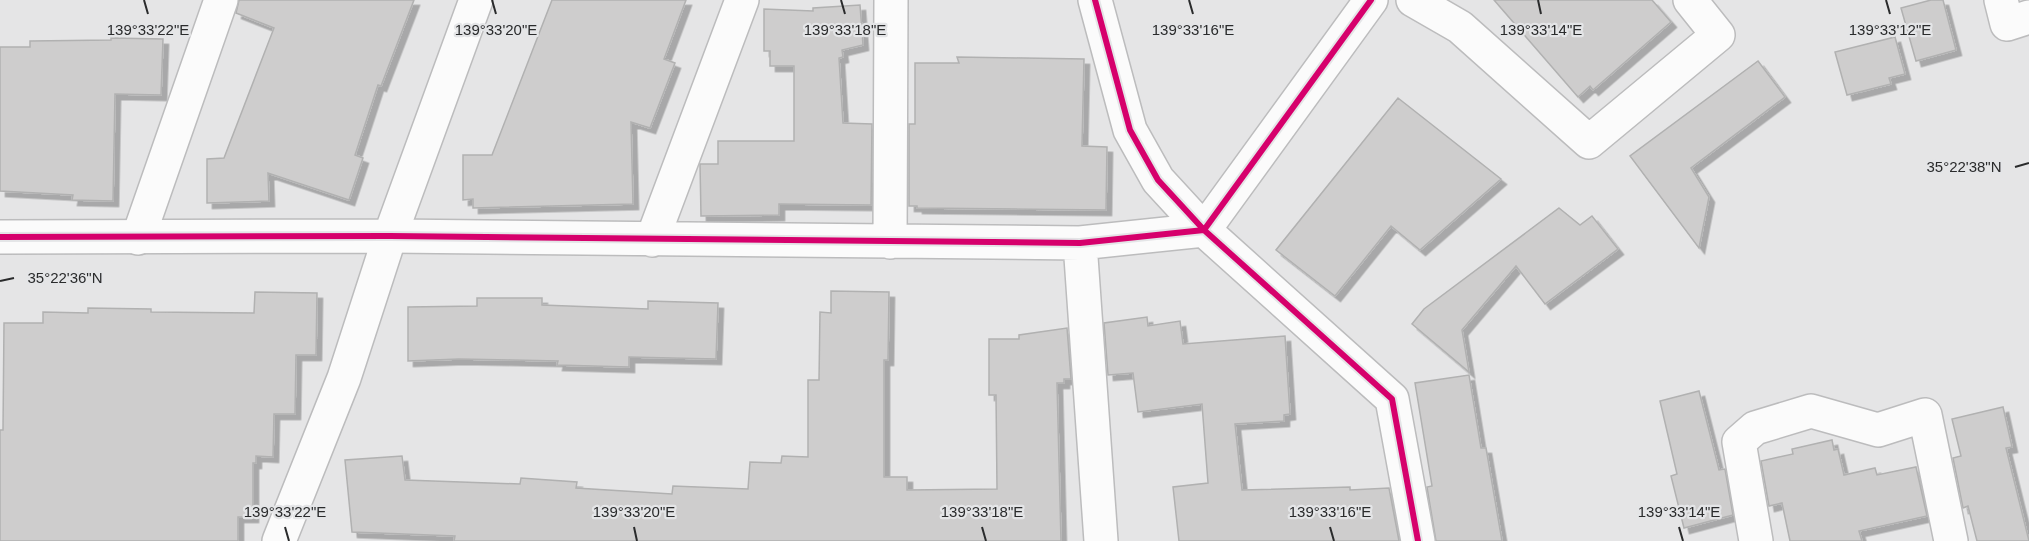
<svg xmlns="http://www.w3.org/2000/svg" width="2029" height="541" font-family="Arial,sans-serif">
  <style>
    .building { fill: #cecdcd; stroke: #b1b1b1; stroke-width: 1.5; filter: url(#shadow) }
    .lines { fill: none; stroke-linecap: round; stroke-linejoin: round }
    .minor-casing { stroke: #bcbcbd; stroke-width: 36 }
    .tertiary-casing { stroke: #bcbcbd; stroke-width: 36 }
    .minor { stroke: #fbfbfb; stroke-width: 33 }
    .tertiary { stroke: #fbfbfb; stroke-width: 33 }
    .cycleway-casing { stroke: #e4e5e7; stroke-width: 10 }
    .cycleway { stroke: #d6006c; stroke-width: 6 }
    .ticks { fill: none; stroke: #2a2b2c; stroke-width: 2 }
    .ticks-label { font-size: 15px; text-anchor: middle; fill: #2a2b2c; stroke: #e4e5e7; stroke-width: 4.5; stroke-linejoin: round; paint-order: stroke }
  </style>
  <defs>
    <filter id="shadow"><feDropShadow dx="5.5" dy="5.5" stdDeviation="0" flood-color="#0004"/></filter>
  </defs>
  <rect width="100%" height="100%" fill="#e5e5e6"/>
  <path class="building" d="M 239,0 L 414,0 L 381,86 L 378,85 L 355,155 L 363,158 L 349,200 L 268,173 L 269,201 L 207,203 L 207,159 L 224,158 L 274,28 L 236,13 Z
    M 552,0 L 686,0 L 664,59 L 675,63 L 650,128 L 631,122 L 633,204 L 473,208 L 473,199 L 463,200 L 463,155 L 492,155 Z
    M 1494,0 L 1652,0 L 1671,22 L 1593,90 L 1590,86 L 1578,97 Z
    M 1931,0 L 1943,0 L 1956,50 L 1916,61 L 1901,8 Z
    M 860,5 L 863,45 L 842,50 L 843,57 L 839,58 L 843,123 L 872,124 L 871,205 L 779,204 L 779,215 L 701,216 L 700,164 L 718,164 L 718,141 L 794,141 L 794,66 L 770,66 L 770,51 L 764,51 L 764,9 L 813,11 L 813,8 Z
    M 1895,37 L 1905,74 L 1889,78 L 1891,84 L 1847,95 L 1835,52 Z
    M 111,38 L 163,39 L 161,95 L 115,94 L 113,201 L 72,200 L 73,195 L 0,191 L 0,47 L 30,47 L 30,41 L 111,40 Z
    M 957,57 L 1084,59 L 1082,146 L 1107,147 L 1106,210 L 917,208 L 917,206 L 909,206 L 909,124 L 915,124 L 915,63 L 959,63 Z
    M 1758,61 L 1785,97 L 1691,168 L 1709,197 L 1699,248 L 1630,156 Z
    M 1398,98 L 1501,179 L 1420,250 L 1391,226 L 1335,296 L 1276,250 Z
    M 1559,208 L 1580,225 L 1592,216 L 1618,249 L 1545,304 L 1516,266 L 1462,330 L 1469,372 L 1412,324 L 1424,309 Z
    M 831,291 L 889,292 L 888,360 L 884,360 L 884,477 L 907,477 L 907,490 L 997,489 L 996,395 L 989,395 L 989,339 L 1019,339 L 1019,335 L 1067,328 L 1071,379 L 1064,379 L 1064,383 L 1057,383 L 1061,541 L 454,541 L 455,536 L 352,532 L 345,460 L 402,456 L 405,480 L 520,484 L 521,478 L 577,482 L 576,488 L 672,494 L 673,486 L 748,489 L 750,462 L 781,463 L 782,456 L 808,457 L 808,380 L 819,380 L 820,312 L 831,313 Z
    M 255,292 L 317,293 L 316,355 L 296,355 L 295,414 L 274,414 L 273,457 L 256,456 L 256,463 L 253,463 L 253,517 L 238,517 L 238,541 L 0,541 L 0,430 L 3,430 L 4,323 L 43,323 L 43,312 L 88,313 L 88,308 L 151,309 L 151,312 L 254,313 Z
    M 477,298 L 542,298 L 542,305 L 648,309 L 648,301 L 718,303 L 716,359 L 629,357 L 629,367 L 557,365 L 558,361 L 459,359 L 408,361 L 408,307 L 477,306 Z
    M 1147,317 L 1148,326 L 1180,321 L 1183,344 L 1285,336 L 1290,414 L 1284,415 L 1284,421 L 1235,424 L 1242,490 L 1350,487 L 1350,490 L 1389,488 L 1399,541 L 1179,541 L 1173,487 L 1208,483 L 1202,404 L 1138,412 L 1133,373 L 1108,375 L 1104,323 Z
    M 1469,375 L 1481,448 L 1486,448 L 1502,541 L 1436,541 L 1427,487 L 1432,486 L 1415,383 Z
    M 1699,391 L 1719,470 L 1725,469 L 1733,515 L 1684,528 L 1671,476 L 1677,474 L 1660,401 Z
    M 2003,407 L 2012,447 L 2006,448 L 2029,541 L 1977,541 L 1968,506 L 1963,508 L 1953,458 L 1961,456 L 1952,419 Z
    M 1832,440 L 1834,450 L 1838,449 L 1844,475 L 1875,468 L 1877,475 L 1916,467 L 1927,516 L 1859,531 L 1862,541 L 1790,541 L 1782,503 L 1769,506 L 1761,461 L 1793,454 L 1792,449 Z"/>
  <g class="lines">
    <defs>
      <path id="minor" d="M 1095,0 L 1130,130 L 1158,180 L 1204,230 L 1392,399 L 1418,541
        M 1413,0 L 1460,27 L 1589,142 L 1718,35 L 1690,0
        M 2001,0 L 2007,24 L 2029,17
        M 390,236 L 1080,243 L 1204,230 L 1371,0
        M 138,238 L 221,0
        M 652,240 L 742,0
        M 890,242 L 891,0
        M 1080,243 L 1101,541
        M 1756,541 L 1739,442 L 1755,428 L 1811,411 L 1878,430 L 1925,415 L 1951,541"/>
      <path id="tertiary" d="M 0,237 L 390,236
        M 279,541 L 344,378 L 390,236 L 476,0"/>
    </defs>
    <use href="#minor" class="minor-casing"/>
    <use href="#tertiary" class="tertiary-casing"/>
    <use href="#minor" class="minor"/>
    <use href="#tertiary" class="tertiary"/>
    <defs>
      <path id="cycleway" d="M 1095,0 L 1130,130 L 1158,180 L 1204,230 L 1392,399 L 1418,541
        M 0,237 L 390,236 L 1080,243 L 1204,230 L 1371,0"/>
    </defs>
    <use href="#cycleway" class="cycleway-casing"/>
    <use href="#cycleway" class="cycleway"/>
  </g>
  <path class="ticks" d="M 144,0 L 148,14M 492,0 L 496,14M 841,0 L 845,14M 1189,0 L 1193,14M 1538,0 L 1541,14M 1886,0 L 1890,14M 2015,167 L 2029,163M 0,281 L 14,278M 285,527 L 289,541M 634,527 L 637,541M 982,527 L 986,541M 1330,527 L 1334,541M 1679,527 L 1683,541"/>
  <g class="ticks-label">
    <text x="148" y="35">139°33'22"E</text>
    <text x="496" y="35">139°33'20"E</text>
    <text x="845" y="35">139°33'18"E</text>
    <text x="1193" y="35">139°33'16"E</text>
    <text x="1541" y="35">139°33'14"E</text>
    <text x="1890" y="35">139°33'12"E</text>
    <text x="1964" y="172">35°22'38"N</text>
    <text x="65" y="283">35°22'36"N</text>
    <text x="285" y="517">139°33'22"E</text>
    <text x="634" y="517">139°33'20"E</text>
    <text x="982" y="517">139°33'18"E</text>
    <text x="1330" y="517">139°33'16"E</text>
    <text x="1679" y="517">139°33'14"E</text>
  </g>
</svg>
